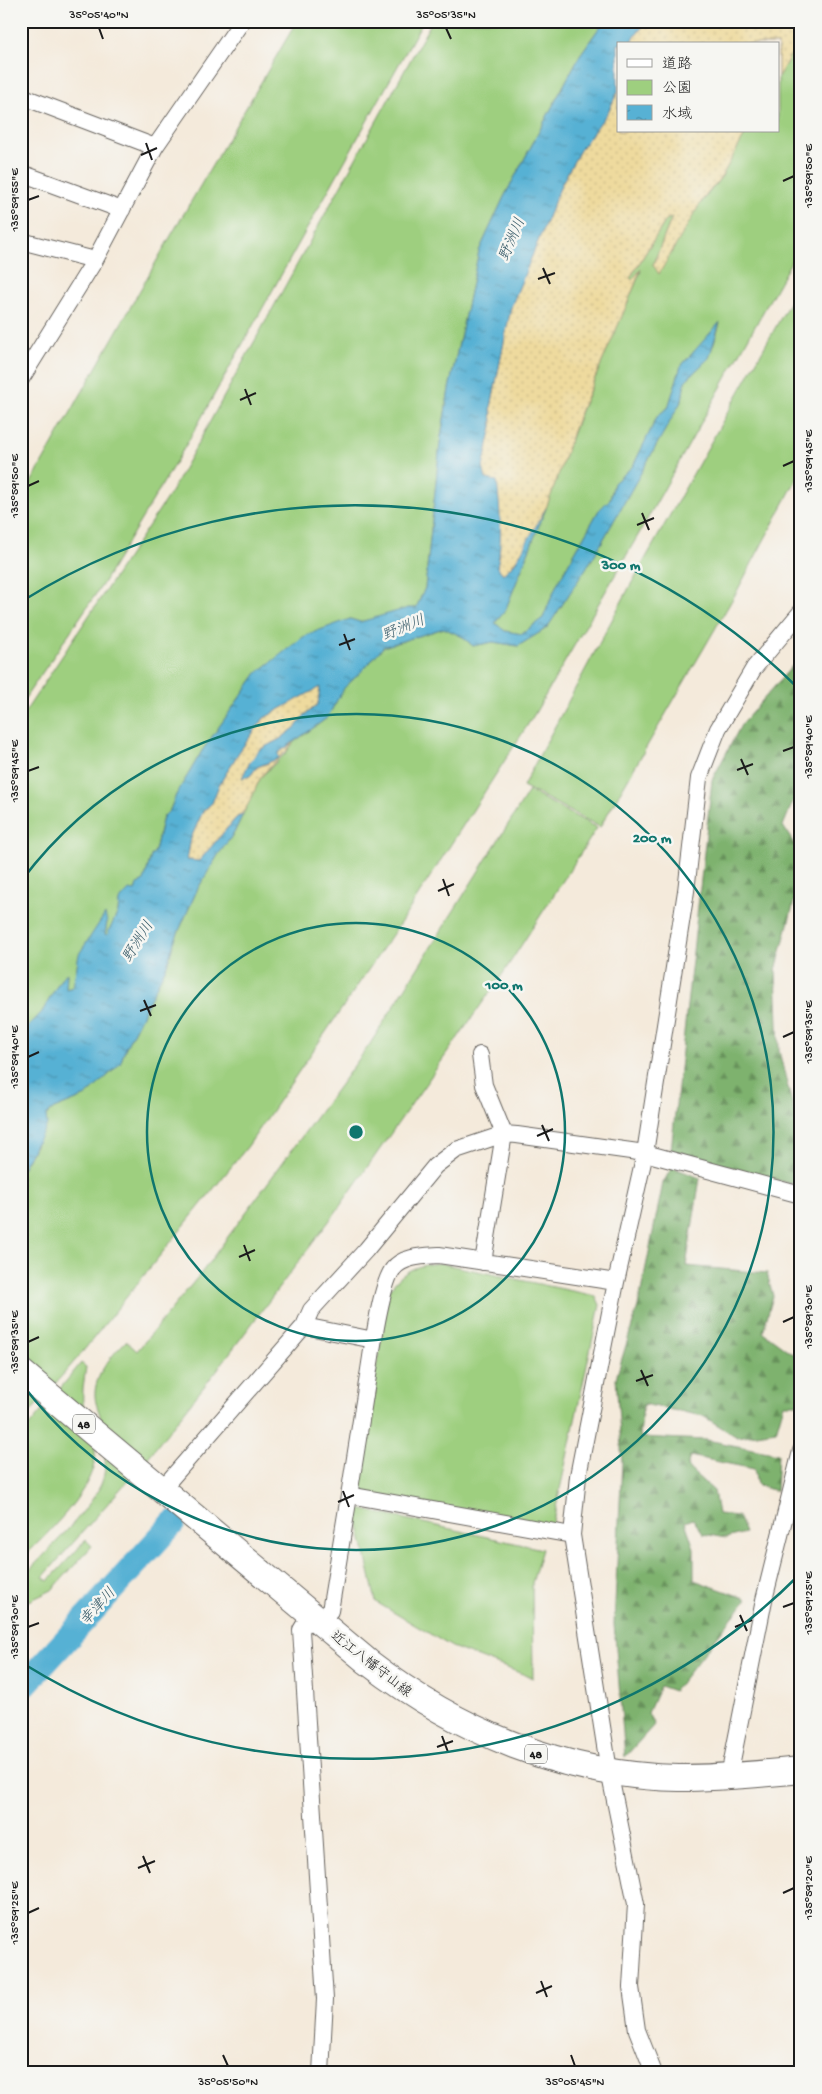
<svg xmlns="http://www.w3.org/2000/svg" width="822" height="2094" font-family="'Gochi Hand','Klee One',sans-serif">
  <style>
    .green { fill: #9ecf7f; stroke: #5d764e }
    .forest { fill: url(#forest-firs); stroke: #4d6745 }
    .sand { fill: url(#sand-dots); stroke: #857b5d }
    .water { fill: url(#water-ripples); stroke: #3a6678 }
    .lines { fill: none; stroke-linecap: round; stroke-linejoin: round }
    .river { stroke: #57b1d4; stroke-width: 25 }
    .street-casing { stroke: #68645f; stroke-width: 18 }
    .primary-casing { stroke: #68645f; stroke-width: 28 }
    .street { stroke: #fff; stroke-width: 16 }
    .primary { stroke: #fff; stroke-width: 26 }
    .ticks { fill: none; stroke: #1c1c1c; stroke-width: 2 }
    .ring { fill: none; stroke: #0f766e; stroke-width: 2.5 }
    .labels { text-anchor: middle; stroke-width: 5; stroke-linejoin: round; paint-order: stroke }
    .shield { fill: #f6f6f2; stroke: #5d5d5c; stroke-width: 1 }
    .shield-label { font-size: 12px; font-weight: bold; fill: #1c1c1c }
    .street-label { font-size: 14px; fill: #1c1c1c; stroke: #f6f6f2 }
    .water-label { font-size: 15px; font-style: italic; fill: #345866; stroke: #f6f6f2 }
    .centre { fill: #0f766e; stroke: #f6f6f2; stroke-width: 2.5 }
    .ring-label { font-size: 15px; text-anchor: middle; font-weight: bold; fill: #0f766e; stroke: #f6f6f2; stroke-width: 5; stroke-linejoin: round; paint-order: stroke }
    .neatline { fill: none; stroke: #1c1c1c; stroke-width: 2 }
    .ticks-label { font-size: 12px; text-anchor: middle; fill: #1c1c1c }
  </style>
  <defs>
    <pattern id="forest-firs" width="22" height="20" patternUnits="userSpaceOnUse" patternTransform="scale(1.25)"><rect width="22" height="20" fill="#7eb26e"/><path d="M5 1l3.5 6h-7zM16 11l3.5 6h-7z" fill="#66905a"/></pattern>
    <pattern id="sand-dots" width="8" height="8" patternUnits="userSpaceOnUse" patternTransform="scale(1.25)"><rect width="8" height="8" fill="#eeda9e"/><path d="M2 2h.1M6 6h.1" fill="none" stroke="#ccba88" stroke-width="1.8" stroke-linecap="round"/></pattern>
    <pattern id="water-ripples" width="26" height="14" patternUnits="userSpaceOnUse" patternTransform="scale(1.25)"><rect width="26" height="14" fill="#57b1d4"/><path d="M2 4q2-2 4 0t4 0M15 11q2-2 4 0t4 0" fill="none" stroke="#478fab"/></pattern>
  </defs>
  <rect width="100%" height="100%" fill="#f6f6f2"/>
  <filter id="ink" filterUnits="userSpaceOnUse"><feTurbulence type="fractalNoise" baseFrequency=".02" numOctaves="2"/><feDisplacementMap in="SourceGraphic" scale="10" xChannelSelector="R" yChannelSelector="G"/><feConvolveMatrix kernelMatrix="1 2 1 2 8 2 1 2 1" color-interpolation-filters="sRGB"/></filter>
  <filter id="wash" filterUnits="userSpaceOnUse"><feTurbulence type="fractalNoise" baseFrequency=".0096" numOctaves="4" result="noise"/><feDisplacementMap in="SourceGraphic" scale="20" xChannelSelector="R" yChannelSelector="G"/><feGaussianBlur stdDeviation="1.12" result="paint"/><feColorMatrix in="noise" values="0 0 0 0 0 0 0 0 0 0 0 0 0 0 0 0 0 1.4 0 .05"/><feComposite in="paint" operator="in"/></filter>
  <g filter="url(#wash)">
    <rect width="100%" height="100%" fill="#f4eadb"/>
    <path class="green" d="M 297,21 L 423,21 L 189,440 L 102,585 L 21,704 L 21,500 L 169,239 Z
      M 432,21 L 604,21 L 580,55 L 504,197 L 479,251 L 449,389 L 440,443 L 425,588 L 416,608 L 360,622 L 350,619 L 335,626 L 257,673 L 202,751 L 176,795 L 170,810 L 163,817 L 155,851 L 151,856 L 144,882 L 135,891 L 119,901 L 118,912 L 108,935 L 105,934 L 107,922 L 76,975 L 73,987 L 66,989 L 67,974 L 62,977 L 42,1012 L 25,1030 L 21,1037 L 21,718 L 171,492 Z
      M 801,37 L 801,244 L 640,532 L 534,715 L 403,919 L 248,1146 L 80,1355 L 21,1423 L 21,1170 L 36,1146 L 46,1115 L 54,1109 L 86,1096 L 120,1064 L 126,1047 L 167,965 L 174,942 L 197,890 L 218,855 L 234,833 L 261,777 L 286,753 L 294,742 L 327,718 L 344,688 L 363,670 L 383,647 L 444,628 L 463,637 L 473,646 L 493,642 L 518,646 L 547,628 L 594,556 L 682,400 L 685,381 L 709,358 L 720,324 L 681,366 L 668,408 L 658,415 L 633,466 L 614,483 L 610,499 L 599,510 L 557,584 L 543,618 L 522,634 L 505,631 L 495,623 L 505,611 L 546,508 L 581,411 L 641,271 L 632,281 L 630,278 L 666,220 L 672,217 L 653,265 L 722,176 L 747,131 L 778,131 L 778,77 Z
      M 801,282 L 801,471 L 736,593 L 600,827 L 523,786 L 630,586 Z
      M 529,791 L 597,828 L 504,972 L 333,1216 L 217,1370 L 146,1460 L 43,1577 L 48,1581 L 86,1540 L 92,1546 L 52,1590 L 21,1605 L 21,1579 C 42,1556 95,1506 103,1479 C 108,1460 104,1434 100,1415 C 98,1409 95,1402 95,1396 C 94,1375 112,1355 126,1341 L 137,1351 L 202,1272 L 370,1044 Z
      M 439,1263 L 596,1296 L 600,1305 L 552,1526 L 361,1493 L 357,1486 L 389,1290 C 404,1270 414,1266 439,1263 Z
      M 81,1363 L 86,1367 C 84,1381 81,1395 84,1409 C 87,1423 94,1437 95,1450 C 99,1487 45,1535 21,1560 L 21,1436 Z
      M 355,1508 L 542,1549 L 532,1583 L 533,1678 L 452,1647 L 376,1602 Z"/>
    <path class="forest" d="M 801,656 L 801,782 L 783,826 L 801,855 L 801,875 L 776,970 L 779,1051 L 801,1140 L 801,1177 L 791,1184 L 671,1150 L 712,780 L 741,725 Z
      M 672,1167 L 700,1178 L 686,1266 L 767,1273 L 773,1296 L 763,1332 L 801,1360 L 799,1404 L 784,1404 L 776,1431 L 737,1437 L 703,1416 L 643,1404 L 640,1437 L 707,1440 L 778,1454 L 776,1491 L 757,1485 L 754,1469 L 690,1456 L 687,1467 L 714,1491 L 718,1514 L 738,1516 L 745,1533 L 726,1538 L 703,1534 L 693,1519 L 685,1522 L 694,1548 L 694,1580 L 747,1599 L 674,1691 L 660,1686 L 648,1713 L 654,1725 L 625,1757 L 614,1624 L 622,1462 L 616,1378 L 638,1306 L 663,1183 Z"/>
    <path class="sand" d="M 647,21 L 801,21 L 801,37 L 778,77 L 778,44 L 633,44 L 633,39 Z
      M 618,91 L 618,131 L 747,131 L 722,176 L 703,199 L 659,274 L 653,265 L 672,217 L 666,220 L 630,278 L 632,280 L 641,269 C 623,317 601,363 581,410 C 560,462 546,536 503,574 L 497,567 L 500,554 L 483,467 L 492,426 L 491,407 L 511,307 L 562,183 L 580,150 L 608,112 Z
      M 321,686 L 318,704 L 303,717 L 296,727 L 280,739 L 259,750 L 248,765 L 243,778 L 250,776 L 257,767 L 269,763 L 278,753 L 294,742 C 284,755 269,765 260,779 C 253,792 249,810 236,818 L 199,861 L 187,860 L 191,838 L 203,811 L 212,803 L 219,785 L 239,752 L 264,718 Z"/>
    <path class="water" d="M 604,21 L 647,21 L 633,39 L 633,44 L 618,44 L 618,91 L 608,112 L 580,150 L 562,183 L 511,307 L 491,407 L 492,426 L 483,467 L 486,479 L 497,481 C 500,510 503,538 497,567 L 503,574 L 515,563 L 546,508 L 505,611 L 495,623 L 505,631 L 522,634 L 543,618 L 557,584 L 599,510 L 610,499 L 614,483 L 633,466 L 658,415 L 668,408 L 681,366 L 720,322 L 709,358 L 685,381 L 682,400 L 594,556 L 547,628 L 518,646 L 493,642 L 473,646 L 463,637 L 444,628 L 383,647 L 363,670 L 344,688 L 327,718 L 278,753 L 279,758 L 257,767 L 250,776 L 242,778 L 248,765 L 259,750 L 280,739 L 296,727 L 303,717 L 318,704 L 320,687 L 264,718 L 239,752 L 219,785 L 212,803 L 203,811 L 191,838 L 187,860 L 199,861 L 236,818 L 243,814 L 234,833 L 218,855 L 197,890 L 174,942 L 167,965 L 126,1047 L 120,1064 L 86,1096 L 54,1109 L 46,1115 L 47,1125 L 21,1170 L 21,1037 L 25,1030 L 42,1012 L 62,977 L 67,973 L 66,989 L 73,987 L 79,954 L 105,914 L 107,922 L 105,934 L 107,935 L 118,912 L 119,901 L 129,890 L 135,891 L 137,884 L 144,881 L 151,856 L 155,851 L 163,817 L 170,810 L 176,795 L 202,751 L 257,673 L 303,637 L 317,631 L 350,619 L 360,622 L 408,608 L 416,608 L 425,588 L 440,443 L 449,389 L 479,251 L 504,197 L 580,55 Z"/>
    <g class="lines">
      <path class="river" d="M 21,1689 L 173,1523"/>
    </g>
  </g>
  <g filter="url(#ink)">
    <g class="lines">
      <defs>
        <path id="street" d="M 21,96 L 155,147
          M 21,173 L 122,210
          M 21,241 L 95,260
          M 21,379 L 95,260 L 155,147 L 242,21
          M 480,1055 L 484,1085 L 504,1134 L 483,1262
          M 304,1326 L 374,1340
          M 161,1490 L 304,1326 L 311,1310 L 366,1250 L 435,1166 L 456,1150 L 504,1134 L 517,1135 L 645,1153 L 801,1195
          M 349,1495 L 572,1535
          M 330,1611 C 343,1533 356,1454 368,1376 C 372,1353 380,1285 393,1269 C 403,1256 424,1256 439,1255 L 616,1282
          M 310,1615 L 301,1630 L 325,1999 L 321,2073
          M 729,1776 L 764,1600 L 801,1451
          M 654,2073 L 637,2030 L 631,1987 L 636,1904 L 609,1771 L 572,1535 L 578,1476 L 616,1282 L 645,1153 L 686,891 L 699,778 L 718,729 L 754,668 L 801,612"/>
        <path id="primary" d="M 21,1372 L 368,1662 C 458,1731 564,1776 679,1778 C 720,1778 761,1774 801,1770"/>
      </defs>
      <use href="#street" class="street-casing"/>
      <use href="#primary" class="primary-casing"/>
      <use href="#street" class="street"/>
      <use href="#primary" class="primary"/>
    </g>
  </g>
  <path class="ticks" d="M 99,28 L 103,39M 446,28 L 451,39M 146,143 L 152,160M 141,155 L 157,148M 783,181 L 794,176M 28,200 L 39,196M 543,268 L 550,284M 538,279 L 555,273M 245,389 L 251,405M 240,400 L 256,393M 783,466 L 794,461M 28,486 L 39,481M 642,513 L 649,530M 637,525 L 654,518M 344,634 L 350,650M 339,645 L 355,639M 783,751 L 794,747M 741,759 L 748,775M 737,770 L 753,764M 28,771 L 39,767M 443,879 L 449,896M 438,891 L 454,884M 144,1000 L 151,1016M 140,1011 L 156,1005M 783,1037 L 794,1032M 28,1057 L 39,1052M 542,1125 L 549,1141M 537,1136 L 553,1129M 244,1245 L 250,1261M 239,1257 L 255,1250M 783,1322 L 794,1317M 28,1342 L 39,1337M 641,1370 L 648,1386M 636,1381 L 653,1375M 343,1491 L 349,1507M 338,1502 L 354,1495M 783,1607 L 794,1603M 740,1615 L 747,1631M 28,1627 L 39,1623M 735,1627 L 752,1620M 442,1736 L 448,1752M 437,1747 L 453,1741M 143,1856 L 150,1873M 138,1868 L 155,1861M 783,1893 L 794,1888M 28,1913 L 39,1908M 541,1981 L 547,1997M 536,1993 L 552,1986M 223,2055 L 228,2066M 571,2055 L 575,2066"/>
  <g class="ring">
    <circle cx="356" cy="1132" r="209"/>
    <path d="M22 880A418 418 0 1 1 22 1384"/>
    <path d="M799 1575A627 627 0 0 1 24 1664M24 600A627 627 0 0 1 799 689"/>
  </g>
  <g class="labels">
    <g class="shield">
      <rect x="73" y="1414.5" width="22" height="19" rx="4"/>
      <rect x="525" y="1744.5" width="22" height="19" rx="4"/>
    </g>
    <g class="shield-label">
      <text x="84" y="1428">48</text>
      <text x="536" y="1758">48</text>
    </g>
    <g class="street-label">
      <text transform="translate(372 1663) rotate(38)" y="5">近江八幡守山線</text>
    </g>
    <g class="water-label">
      <text transform="translate(511 239) rotate(-67)" y="5">野洲川</text>
      <text transform="translate(403 627) rotate(-22)" y="5">野洲川</text>
      <text transform="translate(137 941) rotate(-58)" y="5">野洲川</text>
      <text transform="translate(97 1606) rotate(-48)" y="5">幸津川</text>
    </g>
  </g>
  <circle cx="356" cy="1132" r="8" class="centre"/>
  <g class="ring-label">
    <text x="621" y="569">300 m</text>
    <text x="652" y="842">200 m</text>
    <text x="504" y="989">100 m</text>
  </g>
  <rect width="822" height="2094" fill="none" stroke="#f6f6f2" stroke-width="55"/>
  <rect x="617" y="42" width="162" height="90" fill="#f6f6f2" stroke="#9f9f9c"/>
  <rect x="627" y="59" width="25" height="8" fill="#ffffff" stroke="#9f9f9c"/>
  <text x="662" y="68" font-size="15" fill="#1c1c1c">道路</text>
  <rect x="627" y="80" width="25" height="15" fill="#9ecf7f" stroke="#9f9f9c"/>
  <text x="662" y="92" font-size="15" fill="#1c1c1c">公園</text>
  <rect x="627" y="105" width="25" height="15" fill="url(#water-ripples)" stroke="#9f9f9c"/>
  <text x="662" y="118" font-size="15" fill="#1c1c1c">水域</text>
  <rect x="28" y="28" width="766" height="2038" class="neatline"/>
  <g class="ticks-label">
    <text x="99" y="18">35°05'40"N</text>
    <text x="446" y="18">35°05'35"N</text>
    <text transform="translate(808 176) rotate(-90)" y="4">135°59'50"E</text>
    <text transform="translate(14 200) rotate(-90)" y="4">135°59'55"E</text>
    <text transform="translate(808 461) rotate(-90)" y="4">135°59'45"E</text>
    <text transform="translate(14 486) rotate(-90)" y="4">135°59'50"E</text>
    <text transform="translate(808 747) rotate(-90)" y="4">135°59'40"E</text>
    <text transform="translate(14 771) rotate(-90)" y="4">135°59'45"E</text>
    <text transform="translate(808 1032) rotate(-90)" y="4">135°59'35"E</text>
    <text transform="translate(14 1057) rotate(-90)" y="4">135°59'40"E</text>
    <text transform="translate(808 1317) rotate(-90)" y="4">135°59'30"E</text>
    <text transform="translate(14 1342) rotate(-90)" y="4">135°59'35"E</text>
    <text transform="translate(808 1603) rotate(-90)" y="4">135°59'25"E</text>
    <text transform="translate(14 1627) rotate(-90)" y="4">135°59'30"E</text>
    <text transform="translate(808 1888) rotate(-90)" y="4">135°59'20"E</text>
    <text transform="translate(14 1913) rotate(-90)" y="4">135°59'25"E</text>
    <text x="228" y="2085">35°05'50"N</text>
    <text x="575" y="2085">35°05'45"N</text>
  </g>
</svg>
